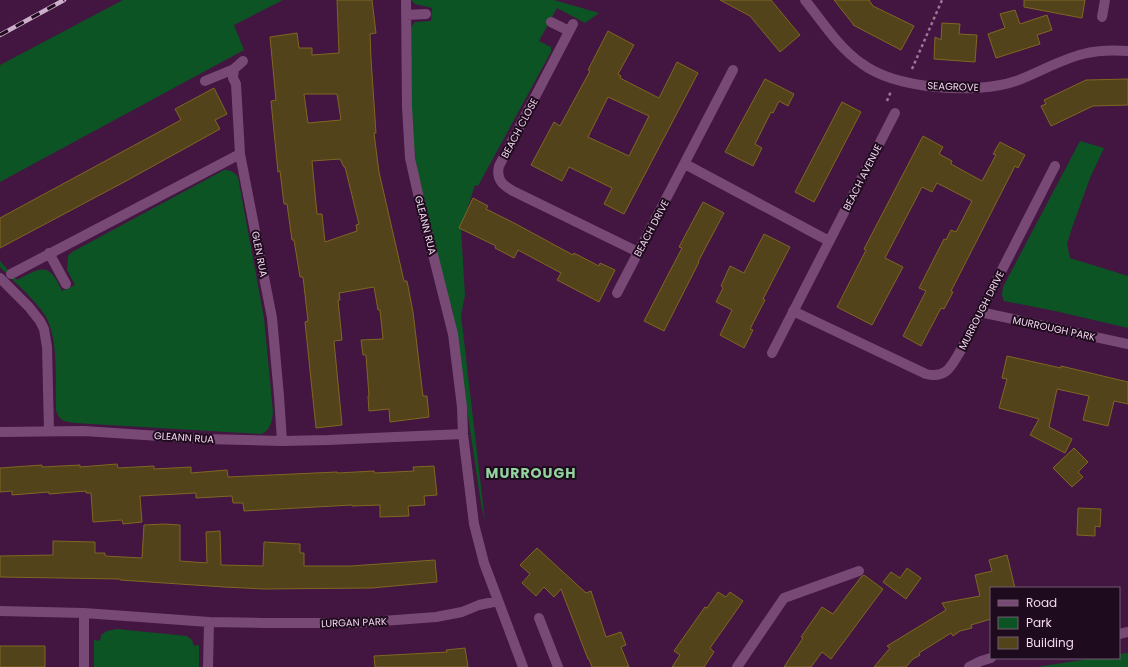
<svg xmlns="http://www.w3.org/2000/svg" width="1128" height="667" font-family="Poppins,sans-serif">
  <style>
    .green { fill: #0d5425 }
    .building { fill: #52431b; stroke: #7f6722; fill-rule: evenodd }
    .lines { fill: none; stroke-linecap: round; stroke-linejoin: round }
    .path { stroke: #9a7697; stroke-width: 2.5; stroke-dasharray: 3 3; stroke-linecap: butt }
    .minor { stroke: #794976; stroke-width: 10 }
    .rail-casing { stroke: #ceafcb; stroke-width: 4.5 }
    .rail { stroke: #1e0b1d; stroke-width: 3; stroke-dasharray: 9; stroke-linecap: butt }
    .labels { text-anchor: middle; stroke-width: 4; stroke-linejoin: round; paint-order: stroke }
    .street-label { font-size: 10px; fill: #f3d7f0; stroke: #1e0b1d }
    .district-label { font-size: 14px; font-weight: bold; letter-spacing: 1px; fill: #94d59f; stroke: #1e0b1d }
  </style>
  <rect width="100%" height="100%" fill="#421640"/>
  <path class="green" d="M 123,0 L 283,0 L 234,25 L 244,50 L 0,182 L 0,65 Z
    M 411,0 L 554,0 L 599,13 L 585,23 L 557,8 L 539,41 L 551,47 L 551,52 L 478,186 L 475,185 L 461,228 L 465,295 L 461,315 L 485,521 L 481,504 L 452,307 L 449,301 L 417,169 L 412,134 L 410,31 L 412,26 L 415,22 L 431,21 L 432,8 L 415,4 Z
    M 1080,141 L 1104,148 L 1090,178 L 1072,228 L 1067,244 L 1070,258 L 1128,276 L 1128,328 L 1055,311 L 1004,301 L 1002,295 L 1003,287 Z
    M 224,170 C 231,170 234,172 238,177 L 264,318 L 273,412 C 272,421 271,429 262,434 L 75,423 C 65,422 59,421 56,410 C 55,382 59,341 46,317 C 36,300 14,282 0,267 L 0,261 L 17,280 C 27,275 43,263 52,274 C 57,279 59,285 62,291 L 75,285 L 67,270 L 68,256 L 72,252 Z
    M 117,629 L 187,636 L 192,640 L 194,646 L 199,645 L 199,667 L 94,667 L 94,640 L 100,641 L 101,635 L 107,631 Z
    M 1128,653 L 1128,667 L 1037,667 L 1094,658 L 1119,658 L 1119,654 Z"/>
  <path class="building" d="M 337,0 L 372,0 L 376,33 L 370,34 L 371,59 L 376,133 L 374,133 L 379,172 L 404,281 L 407,281 L 413,312 L 423,396 L 427,396 L 429,417 L 390,422 L 389,409 L 369,411 L 368,396 L 369,396 L 366,355 L 363,355 L 361,340 L 383,339 L 380,310 L 378,310 L 374,287 L 339,293 L 340,300 L 338,300 L 342,340 L 334,341 L 342,425 L 316,428 L 305,322 L 308,321 L 303,277 L 300,277 L 294,240 L 292,240 L 287,204 L 284,204 L 280,171 L 278,172 L 271,101 L 276,100 L 270,37 L 297,33 L 299,48 L 312,48 L 312,55 L 339,53 ZM 304,94 L 337,94 L 341,120 L 308,123 ZM 340,159 L 344,167 L 345,167 L 359,224 L 356,225 L 357,231 L 325,242 L 322,214 L 317,214 L 312,161 Z
    M 720,0 L 771,0 L 800,35 L 780,52 L 750,16 Z
    M 834,0 L 869,0 L 873,6 L 914,26 L 901,50 L 853,25 L 853,24 Z
    M 1024,0 L 1085,0 L 1082,18 L 1024,7 Z
    M 1015,10 L 1020,24 L 1047,15 L 1052,30 L 1037,35 L 1040,44 L 996,58 L 988,34 L 1005,28 L 1000,14 Z
    M 942,23 L 960,24 L 959,34 L 977,35 L 975,62 L 934,59 L 935,37 L 941,40 Z
    M 608,31 L 634,45 L 618,74 L 621,76 L 620,78 L 659,98 L 677,62 L 698,73 L 624,214 L 604,204 L 612,188 L 569,167 L 562,181 L 531,165 L 554,122 L 560,126 L 590,71 L 588,70 ZM 608,97 L 649,116 L 629,156 L 588,137 Z
    M 765,79 L 794,94 L 788,106 L 779,101 L 773,113 L 771,112 L 755,144 L 762,148 L 753,166 L 725,152 Z
    M 1128,79 L 1128,105 L 1093,106 L 1051,126 L 1041,106 L 1046,104 L 1044,100 L 1086,80 Z
    M 214,88 L 227,114 L 215,120 L 220,129 L 126,181 L 0,248 L 0,218 L 181,120 L 175,109 Z
    M 842,102 L 861,112 L 814,202 L 795,192 Z
    M 923,136 L 943,147 L 939,154 L 952,161 L 951,164 L 982,181 L 996,155 L 993,154 L 1000,142 L 1025,155 L 1018,168 L 1015,166 L 951,291 L 953,292 L 944,309 L 941,308 L 921,346 L 903,336 L 926,291 L 919,288 L 944,239 L 946,240 L 951,230 L 956,232 L 972,201 L 937,183 L 932,192 L 922,187 L 885,258 L 903,267 L 872,325 L 837,307 L 862,258 L 866,250 L 864,249 Z
    M 473,198 L 488,206 L 486,209 L 516,224 L 573,255 L 574,253 L 599,266 L 600,263 L 615,270 L 599,302 L 557,280 L 561,273 L 518,250 L 514,258 L 495,248 L 496,246 L 459,228 Z
    M 703,202 L 724,213 L 698,262 L 699,262 L 664,331 L 644,321 L 682,248 L 679,247 Z
    M 764,234 L 790,247 L 763,299 L 765,300 L 750,329 L 753,330 L 744,348 L 720,335 L 732,310 L 716,302 L 723,288 L 721,286 L 730,266 L 744,273 Z
    M 1007,356 L 1061,368 L 1061,366 L 1128,382 L 1128,404 L 1114,401 L 1108,426 L 1083,420 L 1089,396 L 1057,389 L 1049,427 L 1072,439 L 1065,453 L 1030,435 L 1039,419 L 999,408 L 1007,379 L 1002,378 Z
    M 1074,448 L 1088,462 L 1078,472 L 1083,477 L 1072,487 L 1053,468 Z
    M 117,464 L 118,468 L 154,466 L 154,469 L 191,467 L 191,473 L 227,470 L 228,477 L 337,472 L 337,473 L 374,471 L 375,473 L 395,472 L 414,471 L 413,467 L 434,466 L 437,495 L 424,496 L 425,505 L 408,506 L 409,516 L 380,517 L 380,505 L 352,506 L 352,505 L 244,511 L 243,503 L 233,503 L 232,496 L 196,498 L 196,493 L 140,496 L 142,522 L 123,524 L 122,520 L 93,522 L 91,493 L 86,493 L 86,491 L 49,494 L 49,492 L 12,495 L 12,491 L 0,492 L 0,468 L 42,465 L 42,467 L 80,465 L 80,467 Z
    M 1078,508 L 1101,509 L 1100,527 L 1095,526 L 1095,536 L 1077,535 Z
    M 165,524 L 180,525 L 180,561 L 207,563 L 206,532 L 220,531 L 221,565 L 263,566 L 264,542 L 300,544 L 300,553 L 304,553 L 304,566 L 351,566 L 435,560 L 437,582 L 372,588 L 264,589 L 224,587 L 120,580 L 120,579 L 0,577 L 0,556 L 53,555 L 53,541 L 95,542 L 95,553 L 105,553 L 105,556 L 142,558 L 144,525 Z
    M 537,548 L 586,593 L 591,591 L 606,637 L 621,632 L 626,645 L 621,647 L 629,667 L 592,667 L 589,659 L 588,659 L 561,589 L 554,597 L 544,587 L 536,596 L 522,583 L 530,574 L 520,565 Z
    M 1007,555 L 1015,588 L 991,588 L 991,619 L 971,625 L 972,628 L 960,631 L 953,636 L 951,633 L 919,653 L 920,655 L 913,659 L 906,667 L 874,667 L 890,648 L 887,646 L 946,610 L 942,603 L 980,596 L 975,575 L 992,571 L 989,560 Z
    M 907,568 L 921,578 L 906,599 L 883,582 L 891,572 L 900,578 Z
    M 864,575 L 883,589 L 831,659 L 822,652 L 811,667 L 784,667 L 803,638 L 801,637 L 822,607 L 833,614 L 861,577 Z
    M 718,592 L 726,597 L 730,592 L 743,601 L 710,648 L 714,652 L 704,667 L 672,667 L 680,655 L 674,651 L 705,607 L 707,608 Z
    M 0,646 L 45,646 L 45,667 L 0,667 Z
    M 465,648 L 468,667 L 375,667 L 374,656 L 447,652 L 446,650 Z"/>
  <g class="lines">
    <path class="path" d="M 912,69 L 942,0
      M 887,101 L 891,91"/>
    <path class="minor" d="M 406,0 L 407,107 L 410,158 L 421,207 L 453,334 L 462,407 L 463,434 L 474,524 L 484,563 L 523,667
      M 805,0 C 822,21 838,47 861,63 C 895,89 975,95 1016,81 C 1038,73 1059,60 1083,54 C 1098,50 1113,50 1128,51
      M 406,15 L 426,14
      M 1102,17 L 1105,0
      M 551,22 L 569,31
      M 573,24 L 499,166 C 496,179 502,185 513,191 L 638,252
      M 234,69 L 233,78 L 236,84 L 240,154 L 272,318 L 279,396 L 282,441
      M 205,81 L 234,69 L 243,61
      M 685,164 L 829,241
      M 49,253 L 66,284
      M 11,274 L 240,154
      M 0,278 L 29,307 L 40,321 L 44,329 L 47,347 L 49,431
      M 617,293 L 733,70
      M 793,311 L 926,374 C 947,379 951,366 961,350 L 1055,166
      M 980,312 L 1128,344
      M 772,353 L 895,113
      M 0,432 L 84,431 L 205,439 L 282,441 L 328,440 L 463,434
      M 0,611 L 84,613 L 209,622 L 263,623 L 356,623 L 436,617 L 462,612 L 479,605 L 498,601
      M 539,618 L 558,667
      M 1119,634 L 1128,632
      M 84,667 L 84,613
      M 208,667 L 209,622
      M 737,667 L 784,598 L 859,571
      M 969,667 L 981,661 L 991,658"/>
    <defs>
      <path id="rail" d="M 0,35 L 64,0"/>
    </defs>
    <use href="#rail" class="rail-casing"/>
    <use href="#rail" class="rail"/>
  </g>
  <g class="labels">
    <g class="street-label">
      <text transform="translate(953 86) rotate(2)" y="4">SEAGROVE</text>
      <text transform="translate(519 128) rotate(-62)" y="4">BEACH CLOSE</text>
      <text transform="translate(862 177) rotate(-63)" y="4">BEACH AVENUE</text>
      <text transform="translate(426 225) rotate(76)" y="4">GLEANN RUA</text>
      <text transform="translate(651 228) rotate(-62)" y="4">BEACH DRIVE</text>
      <text transform="translate(260 254) rotate(79)" y="4">GLEN RUA</text>
      <text transform="translate(981 310) rotate(-63)" y="4">MURROUGH DRIVE</text>
      <text transform="translate(1054 328) rotate(12)" y="4">MURROUGH PARK</text>
      <text transform="translate(184 437) rotate(4)" y="4">GLEANN RUA</text>
      <text transform="translate(354 622) rotate(-2)" y="4">LURGAN PARK</text>
    </g>
    <g class="district-label">
      <text x="531" y="478">MURROUGH</text>
    </g>
  </g>
  <rect x="990" y="587" width="130" height="72" fill="#1e0b1d" stroke="#735d71"/>
  <rect x="998" y="600" width="20" height="6" fill="#794976" stroke="#735d71"/>
  <text x="1026" y="607" font-size="12" fill="#f3d7f0">Road</text>
  <rect x="998" y="617" width="20" height="12" fill="#0d5425" stroke="#735d71"/>
  <text x="1026" y="627" font-size="12" fill="#f3d7f0">Park</text>
  <rect x="998" y="637" width="20" height="12" fill="#52431b" stroke="#735d71"/>
  <text x="1026" y="647" font-size="12" fill="#f3d7f0">Building</text>
</svg>
